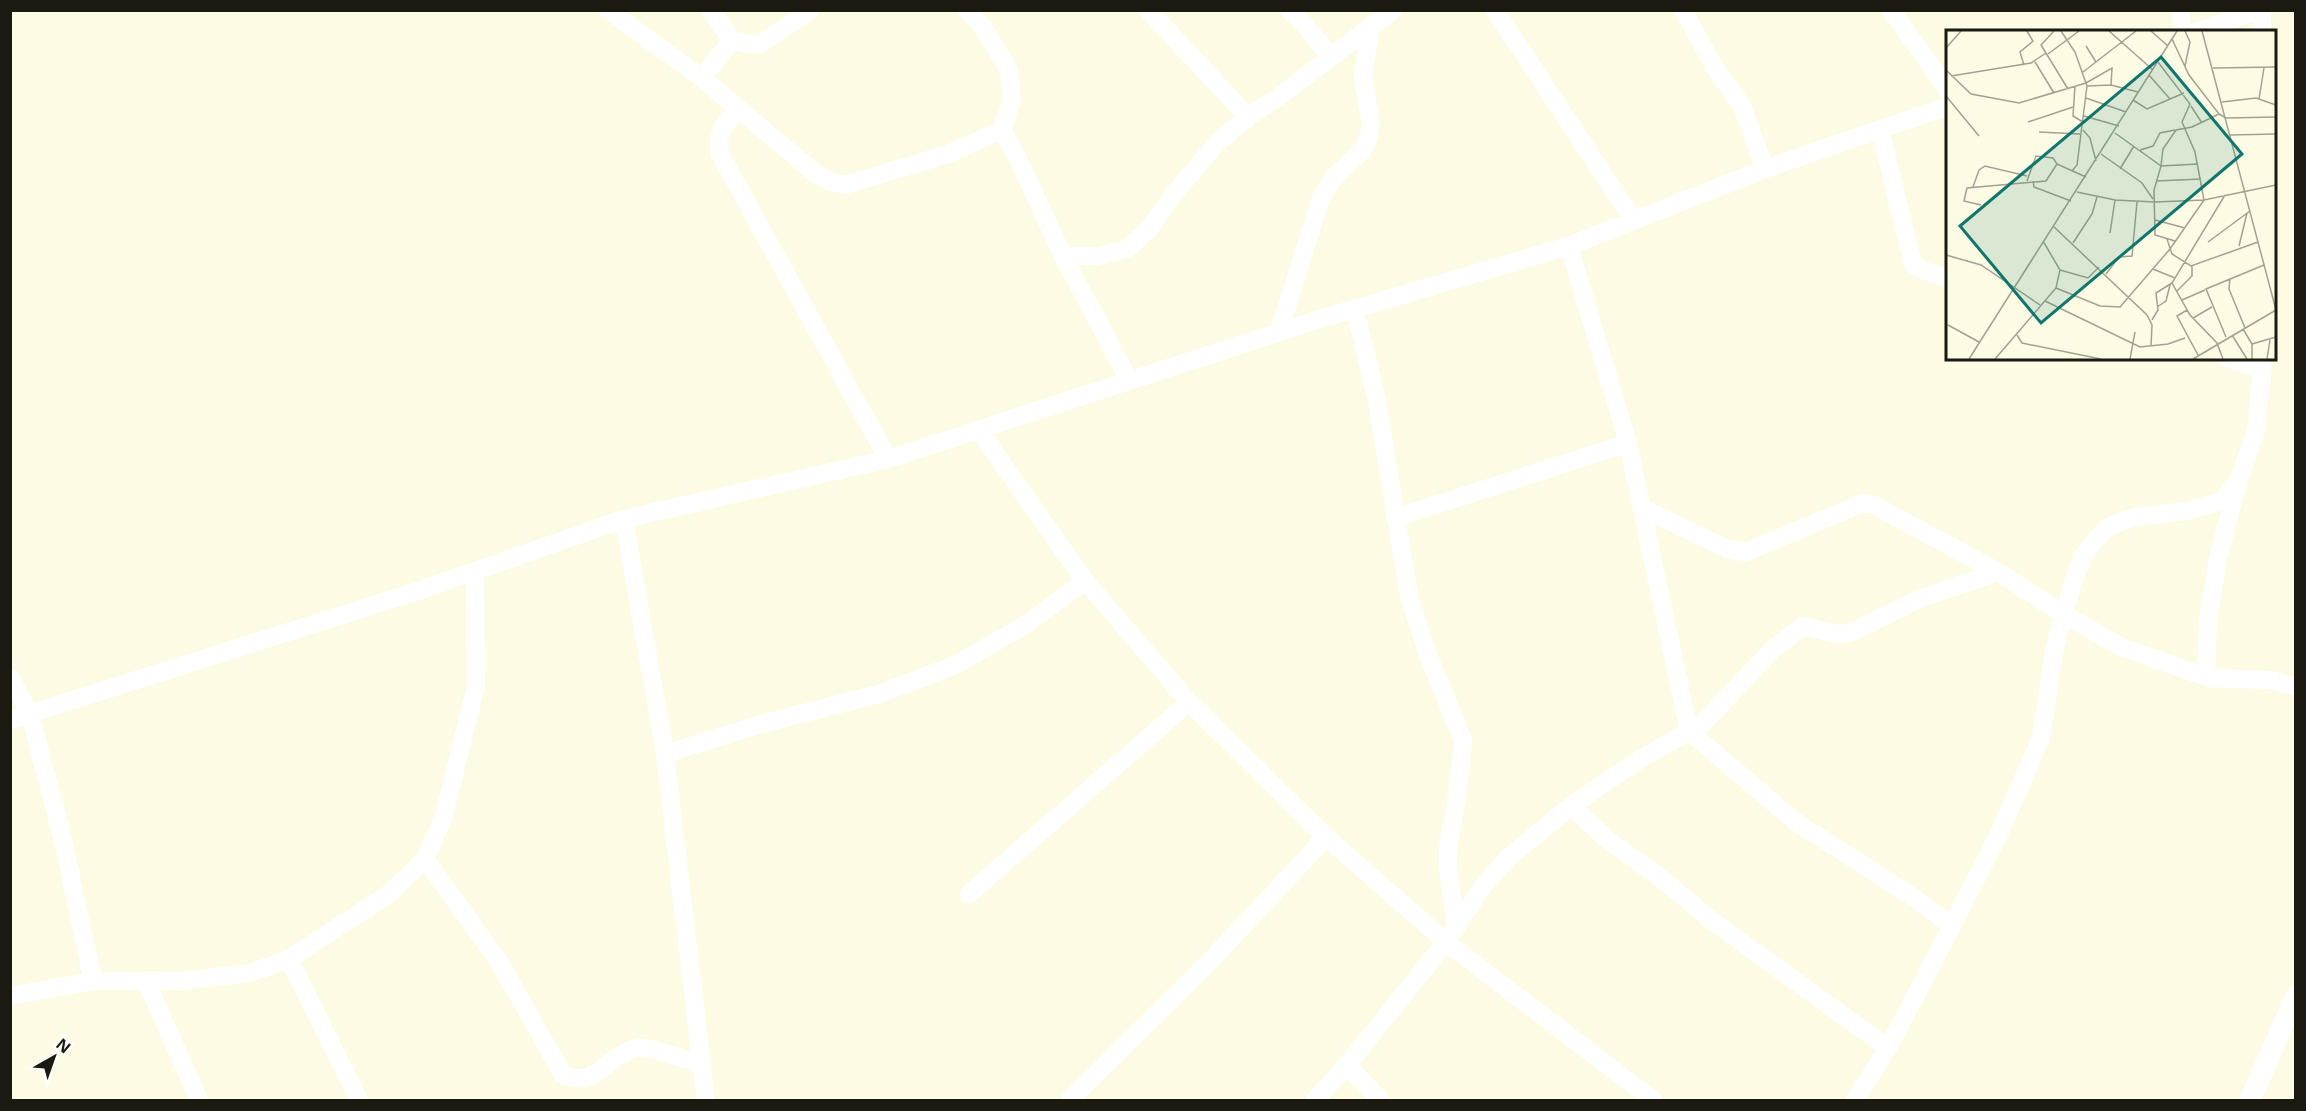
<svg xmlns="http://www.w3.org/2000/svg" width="2306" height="1111" font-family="'Open Sans',sans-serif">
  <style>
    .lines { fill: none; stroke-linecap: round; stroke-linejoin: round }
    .minor { stroke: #fff; stroke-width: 18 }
    .tertiary { stroke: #fff; stroke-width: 21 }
    .inset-road { fill: none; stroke: #a3a190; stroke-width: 1.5 }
    .view { fill: #0f766e; fill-opacity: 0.15; stroke: #0f766e; stroke-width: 3 }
    .inset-edge { fill: none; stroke: #1b1910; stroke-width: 3 }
  </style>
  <rect width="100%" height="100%" fill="#fefbe5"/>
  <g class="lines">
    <path class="minor" d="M 608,10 L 702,78 L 815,173 L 829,181 L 845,185 L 948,154 L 1002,130 L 1018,159 L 1063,256 L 1129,380
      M 711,10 L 732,40 L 748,44 L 760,44 L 811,10
      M 967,10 L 983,27 L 1009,70 L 1012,100 L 1002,130
      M 1148,10 L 1248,117
      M 1289,10 L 1303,23 L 1331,57
      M 1495,10 L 1634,221
      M 1683,10 L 1715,68 L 1742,106 L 1765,169
      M 1891,10 L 1948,90
      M 2180,10 L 2183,32
      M 2262,10 L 2262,32
      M 2196,32 L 2259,10
      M 702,78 L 732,40
      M 739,109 C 724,125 716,132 720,154 L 888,459
      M 1880,129 L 1913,264 L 1922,270 L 1948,278
      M 1063,256 L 1097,256 L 1127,249 L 1150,228 L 1172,196 L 1218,142 L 1248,117 L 1277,98 L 1393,10
      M 1355,309 L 1377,401 L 1409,596 L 1428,655 L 1463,740 L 1458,789 L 1448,849 L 1448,867 L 1456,926
      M 1279,332 L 1321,198 L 1334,177 L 1361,152 L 1369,138 L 1371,122 L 1363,81 L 1365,61 L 1372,26
      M 2227,358 L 2262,369
      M 978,429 L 1085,581 L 1189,702 L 1326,837 L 1446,942 L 1653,1100
      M 1642,508 L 1727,549 L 1746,552 L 1863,503 L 1874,505 L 1998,572
      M 1395,518 L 1628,443
      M 624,519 L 665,754 L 706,1100
      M 2206,676 L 2208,622 L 2218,558 L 2238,484
      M 10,677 L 30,714 L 63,840 L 93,981
      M 10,720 L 415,592 L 624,519 L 888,459 L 1317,320 L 1569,246 L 1765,169 L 1948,106
      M 1689,731 L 1796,822 L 1913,897 L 1952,926
      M 1693,734 L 1773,649 L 1803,626 L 1837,634 L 1850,633 L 1921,598 L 1998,572 L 2063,614 L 2124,648 L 2209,678 L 2271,680 L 2296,687
      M 665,754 L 761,724 L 879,694 L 955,665 L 1025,625 L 1085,581
      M 1571,806 L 1608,840 L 1662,879 L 1711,920 L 1888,1048
      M 425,859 L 500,963 L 563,1075 C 603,1088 604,1054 638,1048 C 648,1046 688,1061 701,1064
      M 969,894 L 1189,702
      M 289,959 L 359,1100
      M 146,981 L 199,1100
      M 10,996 L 93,981 L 181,981 L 250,973 L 289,959 L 390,893 L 425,859 L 443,819 L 476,686 L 475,573
      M 1347,1065 L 1380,1100
      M 1070,1100 L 1213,958 L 1326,837
      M 1315,1100 L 1347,1065 L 1446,942 L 1483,886 L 1508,858 L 1571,806 L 1634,763 L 1689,731 L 1628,443 L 1569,246
      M 1855,1100 L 1888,1048 L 1952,926 L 1999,834 L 2041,738 L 2054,651 L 2063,614 L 2082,557 L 2097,538 L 2110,526 L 2135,517 L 2188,511 L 2221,501 L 2238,482 L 2256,431 L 2263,358"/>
    <path class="tertiary" d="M 2250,1100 L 2296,996"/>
  </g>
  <g transform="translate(1946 30)">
    <rect width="330" height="330" fill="#fefbe5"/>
    <path class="inset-road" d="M 108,1 L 95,15 L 122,59M 115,1 L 129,22 L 141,56 L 165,55 L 192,62M 163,1 L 207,40M 205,1 L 222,16M 256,1 L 330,280M 226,9 L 243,45 L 273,84 L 280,88 L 330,87M 140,16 L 150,32M 0,18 L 15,1M 102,24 L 133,1M 89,32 L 108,63M 78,35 L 74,22 L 87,11 L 81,1M 239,36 L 244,12 L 239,1M 267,38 L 330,37M 0,40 L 25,64 L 73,73 L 140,53 L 166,38 L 165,55M 137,42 L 190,1M 203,45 L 224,69M 5,46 L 85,33 L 100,23M 129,56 L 127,86 L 137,92M 0,66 L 33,106M 140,68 L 180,82M 313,69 L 318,38M 187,70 L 201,79 L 238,63M 276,72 L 310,68 L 330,75M 245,76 L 256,93M 138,86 L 173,96M 82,92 L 127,77M 137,100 L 144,108 L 150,131M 93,102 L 134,104M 169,103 L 215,136 L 208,160 L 209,205 L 229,211M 284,105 L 330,104M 194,120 L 207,116 L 214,103 L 229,100M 155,124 L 196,153 L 207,169M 215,136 L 217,119 L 230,100 L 246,97 L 273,84M 215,136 L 252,134M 174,139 L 188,116M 126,141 L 131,135 L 141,56M 81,151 L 90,126 L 107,128 L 111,134M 87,151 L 88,157 L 125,171M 210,151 L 255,149M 27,157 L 33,140 L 39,136 L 81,146M 131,162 L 169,170 L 209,172 L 258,170 L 330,155M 35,175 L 18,171 L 21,158 L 100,151 L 111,134 L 140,147M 209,190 L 239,198M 107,196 L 201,285 L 206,295 L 205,316M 164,203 L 169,170M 221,209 L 226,224 L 245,236 L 312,212M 262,212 L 304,181M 127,213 L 146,184 L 151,167M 293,216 L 301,183M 0,225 L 35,235 L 94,275M 207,239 L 229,248M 114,240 L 142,248 L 153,237M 160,244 L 173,227 L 186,226 L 191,172M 284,248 L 283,259 L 299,298M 110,258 L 154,276 L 174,277 L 224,219 L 258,170 L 249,122 L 236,92 L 244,74 L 212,32M 231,261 L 246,246 L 246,236M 236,270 L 259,260M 99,271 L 194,317 L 222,314 L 239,308M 211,277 L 220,271 L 224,255M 241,280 L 231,286 L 252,325M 247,288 L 266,277M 206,290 L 212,280 L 210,263 L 226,253M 2,295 L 33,312M 297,299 L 306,314 L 306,329M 71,305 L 76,313 L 155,329M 286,305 L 301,329M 280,307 L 260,259 L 318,235M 306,314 L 330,307M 23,329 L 231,1M 49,329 L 110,258 L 114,240 L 97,211M 184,329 L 189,302M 247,329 L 330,280M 277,329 L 271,313 L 244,285 L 226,253 L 279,165M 321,329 L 324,310"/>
    <path class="view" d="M 215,27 L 296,124 L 95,293 L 14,196 Z"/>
    <rect width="330" height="330" class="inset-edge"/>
  </g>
  <rect width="2306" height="1111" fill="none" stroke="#1b1910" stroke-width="24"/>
  <g transform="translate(54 1057) rotate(40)" stroke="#ffffff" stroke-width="4.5" paint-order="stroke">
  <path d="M0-4.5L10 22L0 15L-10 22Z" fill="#1b1910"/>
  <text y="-9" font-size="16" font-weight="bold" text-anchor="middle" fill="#1b1910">N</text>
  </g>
</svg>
